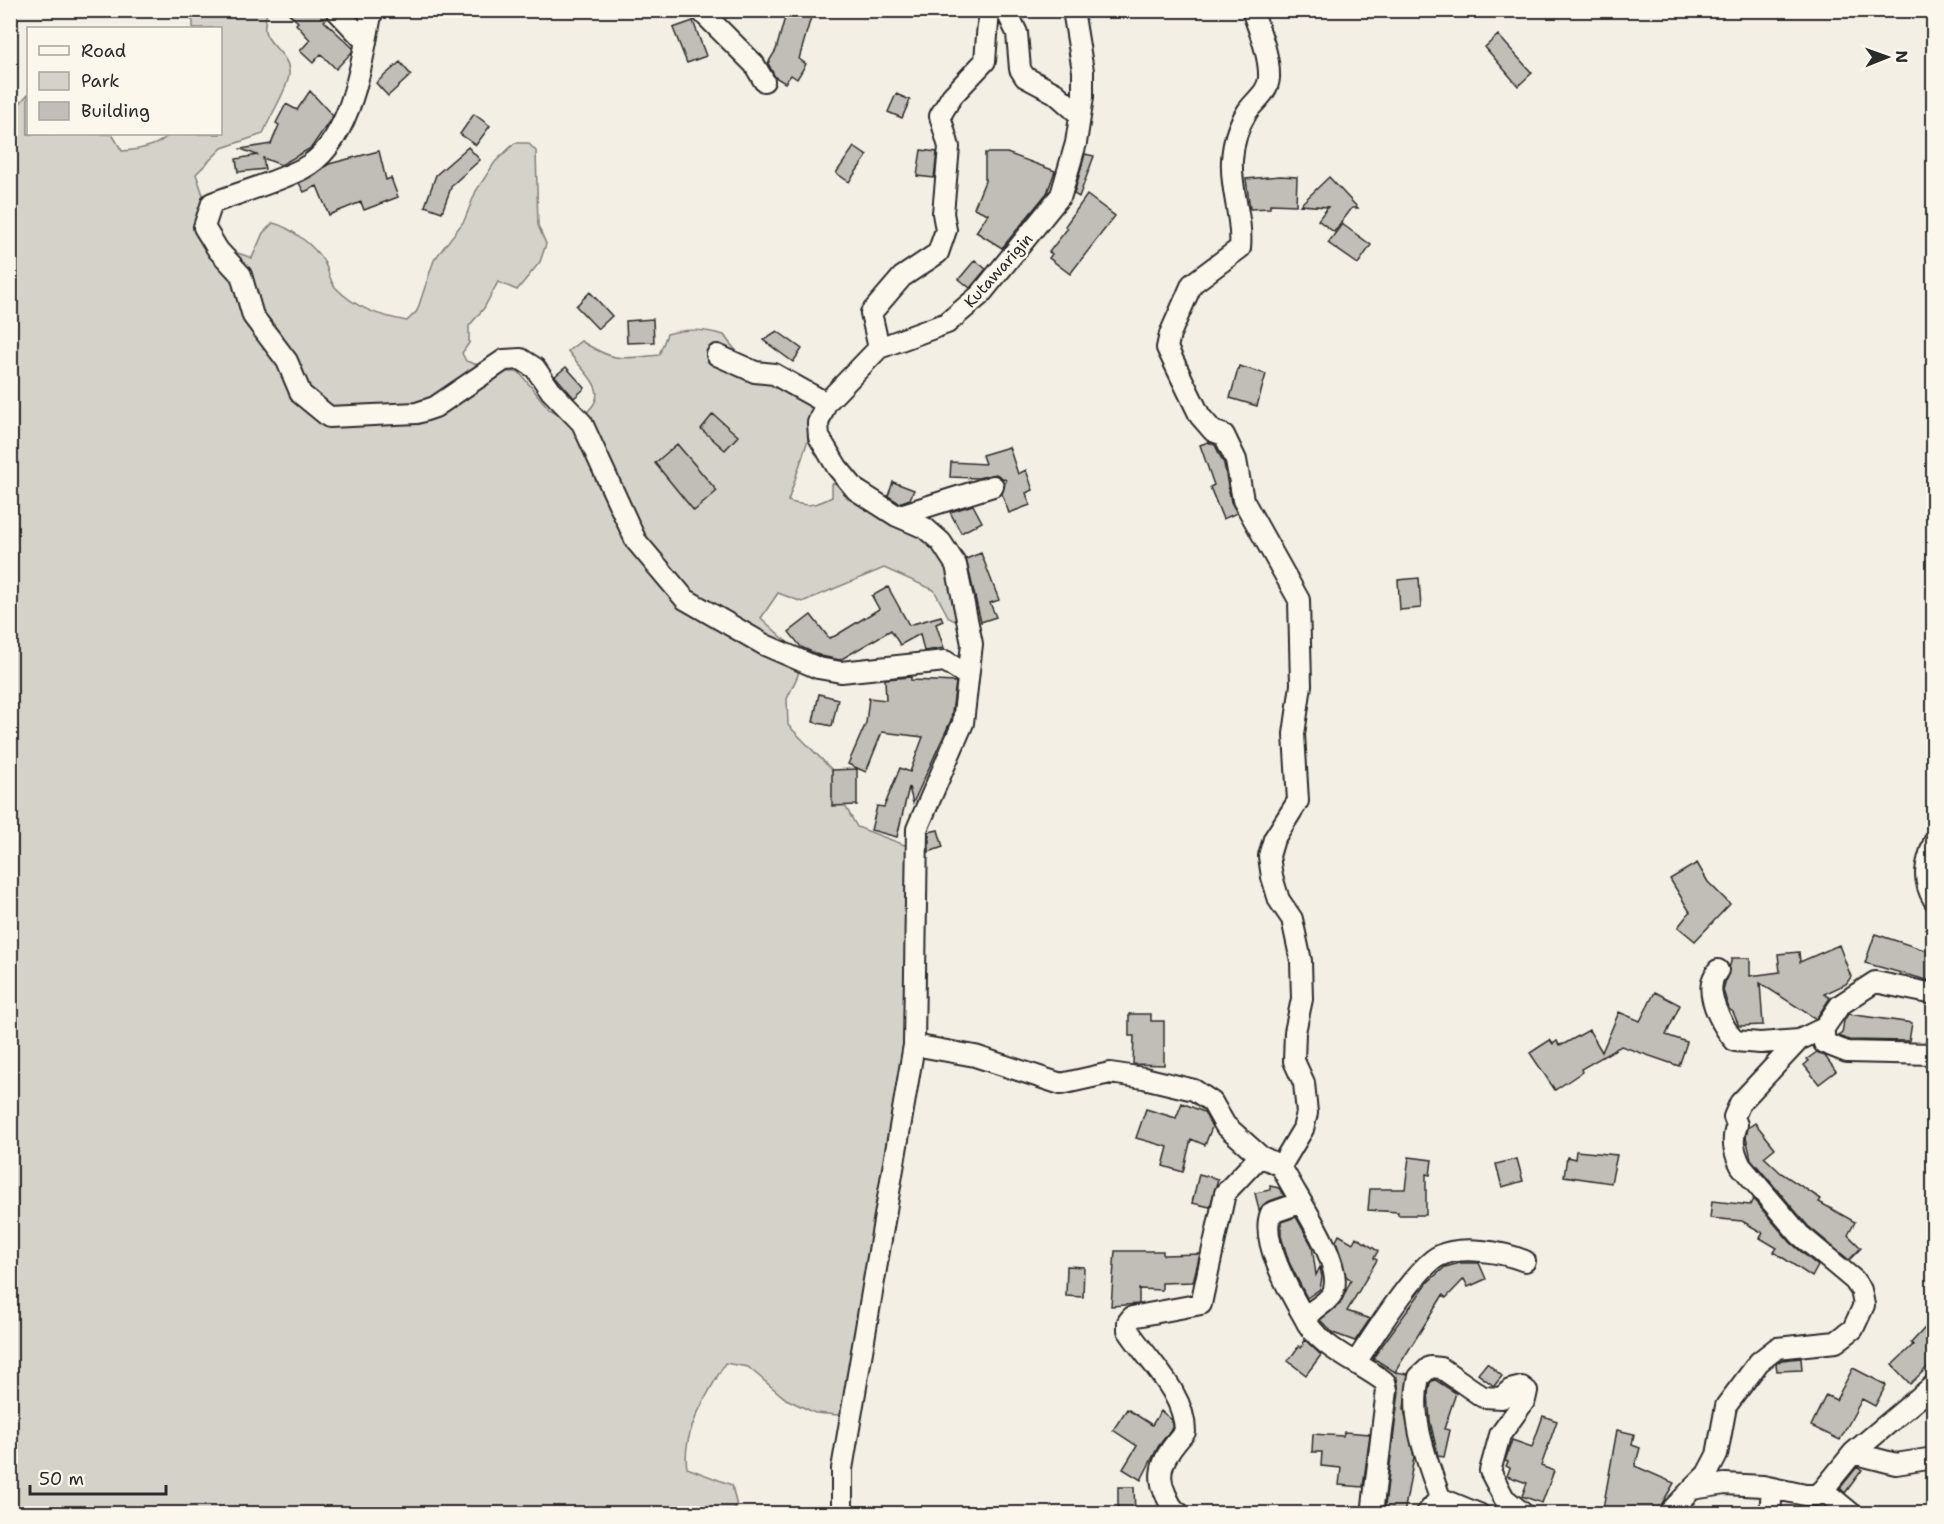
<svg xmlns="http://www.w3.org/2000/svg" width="1944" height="1524" font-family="'Shantell Sans',sans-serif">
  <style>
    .green { fill: #d5d2c9; stroke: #807e7a; stroke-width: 1.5 }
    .building { fill: #c0beb6; stroke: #2b2b2b; stroke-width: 1.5 }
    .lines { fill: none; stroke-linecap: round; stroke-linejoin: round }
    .street-casing { stroke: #2b2b2b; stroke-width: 24 }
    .street { stroke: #fbf7ec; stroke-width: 20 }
    .labels { text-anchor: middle; stroke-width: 5; stroke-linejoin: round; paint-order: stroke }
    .street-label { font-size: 16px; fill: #2b2b2b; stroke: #fbf7ec }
  </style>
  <rect width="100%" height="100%" fill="#f3efe4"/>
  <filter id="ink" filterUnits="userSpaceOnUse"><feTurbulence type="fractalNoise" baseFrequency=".0167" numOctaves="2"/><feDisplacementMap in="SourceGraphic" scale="12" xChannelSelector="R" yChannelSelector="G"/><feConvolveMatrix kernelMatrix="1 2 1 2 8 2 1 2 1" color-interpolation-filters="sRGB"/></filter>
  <g filter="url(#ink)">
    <path class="green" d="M 162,11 L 264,11 L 267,12 C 266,18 264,25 265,31 C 268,46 291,55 289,75 C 287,91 269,117 263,134 L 222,148 L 196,174 L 205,201 L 193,226 L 232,251 L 252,258 L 263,233 L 273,223 C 290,227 315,246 324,262 C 329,270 329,281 336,288 C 355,308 380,316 407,321 L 417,311 L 434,260 L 464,221 L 476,191 L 495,162 L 515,143 L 528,143 L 536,151 L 538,225 L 546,244 L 540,262 L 517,290 L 498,282 L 484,308 L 469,326 L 469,343 L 462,353 L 466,361 L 498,372 L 519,372 L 549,409 L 574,422 C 617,394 590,381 568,351 L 581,341 C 615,362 620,359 659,355 L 667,334 C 687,328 704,329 724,335 C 745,369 786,386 819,406 L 788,501 C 806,507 815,506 832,497 L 832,484 L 839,482 L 935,544 L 949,573 L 959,613 L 957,622 L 949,618 L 934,590 L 884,568 L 802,602 L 778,593 L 761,618 L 798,652 L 798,675 L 787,699 L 788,725 L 832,770 L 838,793 L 857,827 L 910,847 L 908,1001 L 901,1071 L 850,1391 L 838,1415 L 815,1413 L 786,1399 L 748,1367 L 725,1363 C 708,1394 681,1432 687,1468 L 732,1485 L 737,1507 L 730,1513 L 11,1513 L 10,104 L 20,103 L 28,94 L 28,134 L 112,134 L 122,151 C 138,150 159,146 169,134 L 220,134 L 220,28 L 193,28 L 193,21 L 186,15 Z"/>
    <path class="building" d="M 285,10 L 324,10 L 328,18 L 324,21 L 353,48 L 352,52 L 336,69 L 321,54 L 313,63 L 300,51 L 310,40 L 296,24 L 298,22 Z
      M 787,10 L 811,17 L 799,59 L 806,64 L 797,79 L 791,75 L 785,83 L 775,77 L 768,63 L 776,50 Z
      M 693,21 L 706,56 L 687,63 L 673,28 Z
      M 1498,35 L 1532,73 L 1518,86 L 1485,47 Z
      M 400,62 L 411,75 L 388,96 L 376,83 Z
      M 310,91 L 333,116 L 311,148 L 281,165 L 263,158 L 265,169 L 238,172 L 236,159 L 257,155 L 241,149 L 271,144 L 279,125 L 276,123 L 286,104 L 297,110 Z
      M 896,94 L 910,100 L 902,118 L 888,112 Z
      M 474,114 L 490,126 L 476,145 L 460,134 Z
      M 468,147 L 480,160 L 452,185 L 442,212 L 425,206 L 436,175 Z
      M 854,147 L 867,156 L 849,182 L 836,173 Z
      M 921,150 L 937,152 L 934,178 L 917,176 Z
      M 379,151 L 386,180 L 391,178 L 398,197 L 364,210 L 361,202 L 329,215 L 317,186 L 304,192 L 299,183 L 329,164 Z
      M 985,153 L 1007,153 L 1055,171 L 1047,193 L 1002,248 L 976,232 L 988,214 L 974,208 L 985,181 Z
      M 1085,154 L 1094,156 L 1079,197 L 1074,194 Z
      M 1280,176 L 1297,177 L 1296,205 L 1270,204 L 1270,208 L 1250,209 L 1246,179 Z
      M 1329,177 L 1358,208 L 1352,208 L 1334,232 L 1318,220 L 1328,207 L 1300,205 Z
      M 1087,195 L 1115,216 L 1070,274 L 1049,258 L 1052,254 L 1049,252 L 1068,228 L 1065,226 Z
      M 1342,224 L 1371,245 L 1358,264 L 1328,243 Z
      M 975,260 L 986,269 L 970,288 L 959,279 Z
      M 590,292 L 612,316 L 598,329 L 576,306 Z
      M 653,319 L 654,342 L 627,343 L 626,321 Z
      M 777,331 L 802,349 L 793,362 L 763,340 Z
      M 1239,366 L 1266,374 L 1257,406 L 1230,398 Z
      M 566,367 L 585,388 L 574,398 L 555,376 Z
      M 713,414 L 738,436 L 725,450 L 701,429 Z
      M 1208,442 L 1215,445 L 1224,464 L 1231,502 L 1237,513 L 1223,519 L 1210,487 L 1214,485 L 1200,445 Z
      M 677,444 L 717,491 L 694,511 L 655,463 Z
      M 1009,447 L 1018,474 L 1026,470 L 1033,490 L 1026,493 L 1030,505 L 1009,513 L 1002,494 L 1006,480 L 996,474 L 978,478 L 950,477 L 951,462 L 985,464 L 982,455 Z
      M 893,482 L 914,490 L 910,499 L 899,503 L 888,496 Z
      M 973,505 L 982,522 L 961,533 L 950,512 Z
      M 981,553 L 999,600 L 990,603 L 996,617 L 981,622 L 966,559 Z
      M 1419,578 L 1421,608 L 1400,610 L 1398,580 Z
      M 888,587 L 909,625 L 941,616 L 943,621 L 936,624 L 944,648 L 924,651 L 920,634 L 900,645 L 891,630 L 840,660 L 821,656 L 801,647 L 789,632 L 811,615 L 829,638 L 835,636 L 879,609 L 872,596 Z
      M 911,677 L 911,680 L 956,682 L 951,720 L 913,803 L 909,787 L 897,837 L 871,830 L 877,806 L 884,807 L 900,768 L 910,772 L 923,737 L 882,732 L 866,772 L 848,764 L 866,723 L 869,698 L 886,700 L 885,679 Z
      M 819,694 L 838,699 L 832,726 L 813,722 Z
      M 857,769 L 857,805 L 832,806 L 832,770 Z
      M 938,830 L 943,847 L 929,852 L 929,832 Z
      M 1697,863 L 1708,882 L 1730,904 L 1695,941 L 1678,927 L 1690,912 L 1670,879 Z
      M 1875,934 L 1934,953 L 1934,982 L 1865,963 Z
      M 1839,945 L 1851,977 L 1846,984 L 1824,994 L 1830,998 L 1816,1019 L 1760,983 L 1763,1025 L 1739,1026 L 1733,1012 L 1729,1009 L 1723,990 L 1732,958 L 1750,958 L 1750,976 L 1780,972 L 1778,954 L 1799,952 L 1800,962 Z
      M 1655,992 L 1680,1005 L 1666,1035 L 1687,1042 L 1679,1066 L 1621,1046 L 1581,1069 L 1582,1072 L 1555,1090 L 1530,1053 L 1550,1040 L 1553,1044 L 1557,1041 L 1559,1045 L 1564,1044 L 1589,1030 L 1602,1052 L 1619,1012 L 1640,1021 Z
      M 1129,1014 L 1151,1014 L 1151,1021 L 1164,1021 L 1164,1065 L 1133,1064 L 1134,1036 L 1129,1036 Z
      M 1848,1014 L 1912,1023 L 1909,1041 L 1849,1040 L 1838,1036 L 1842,1033 L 1844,1021 Z
      M 1817,1052 L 1825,1056 L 1836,1071 L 1819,1084 L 1804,1065 L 1809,1061 L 1807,1059 Z
      M 1182,1103 L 1204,1112 L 1212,1127 L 1205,1145 L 1191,1139 L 1183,1172 L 1163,1166 L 1168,1147 L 1136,1138 L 1146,1109 L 1176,1118 Z
      M 1755,1123 L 1775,1148 L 1764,1157 L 1781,1173 L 1821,1199 L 1819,1202 L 1855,1222 L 1848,1235 L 1861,1248 L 1849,1260 L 1808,1226 L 1751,1159 L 1746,1137 L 1748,1128 Z
      M 1576,1151 L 1617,1155 L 1611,1183 L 1564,1176 L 1567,1157 L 1575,1159 Z
      M 1409,1157 L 1432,1160 L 1430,1175 L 1426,1174 L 1426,1215 L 1398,1215 L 1398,1212 L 1368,1210 L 1370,1189 L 1405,1189 Z
      M 1517,1159 L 1523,1181 L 1502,1187 L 1496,1164 Z
      M 1199,1174 L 1218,1179 L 1210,1207 L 1192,1203 Z
      M 1270,1186 L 1279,1188 L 1284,1196 L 1267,1202 L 1259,1210 L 1255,1193 L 1270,1190 Z
      M 1753,1199 L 1791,1243 L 1818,1266 L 1812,1277 L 1774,1252 L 1777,1248 L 1760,1238 L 1763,1233 L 1742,1221 L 1710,1218 L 1712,1201 L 1750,1205 Z
      M 1296,1217 L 1312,1246 L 1316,1275 L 1320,1267 L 1322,1277 L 1320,1289 L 1307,1298 L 1289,1262 L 1281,1236 L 1281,1222 Z
      M 1339,1235 L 1353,1243 L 1356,1237 L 1378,1251 L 1374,1258 L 1377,1260 L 1347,1311 L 1370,1319 L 1355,1341 L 1333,1333 L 1320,1320 L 1340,1304 L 1351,1280 L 1346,1276 L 1336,1241 Z
      M 1115,1251 L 1163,1251 L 1163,1255 L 1200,1254 L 1193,1282 L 1162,1283 L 1162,1290 L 1139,1289 L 1139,1304 L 1111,1306 Z
      M 1460,1263 L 1479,1263 L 1486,1279 L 1468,1287 L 1464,1279 L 1446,1298 L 1443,1295 L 1395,1372 L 1373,1358 L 1428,1282 L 1445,1267 Z
      M 1067,1266 L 1084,1267 L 1083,1297 L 1066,1296 Z
      M 1934,1318 L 1934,1361 L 1910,1384 L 1892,1365 L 1913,1345 L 1911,1343 Z
      M 1305,1340 L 1321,1355 L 1306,1375 L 1288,1361 L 1299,1346 L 1301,1348 Z
      M 1801,1358 L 1802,1370 L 1777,1371 L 1776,1364 L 1782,1360 Z
      M 1487,1363 L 1502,1376 L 1494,1386 L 1478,1374 Z
      M 1853,1368 L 1886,1385 L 1875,1406 L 1862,1399 L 1840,1440 L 1811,1426 L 1826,1395 L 1836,1400 Z
      M 1396,1372 L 1408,1374 L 1404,1409 L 1414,1457 L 1404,1514 L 1384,1514 L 1399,1391 Z
      M 1434,1379 L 1456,1393 L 1444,1429 L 1450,1430 L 1444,1457 L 1438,1456 L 1430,1421 L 1428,1393 L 1430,1383 Z
      M 1127,1409 L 1152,1425 L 1161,1411 L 1172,1420 L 1172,1428 L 1158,1447 L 1141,1480 L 1123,1469 L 1137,1446 L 1113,1430 Z
      M 1543,1416 L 1557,1421 L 1541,1466 L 1554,1471 L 1542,1503 L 1522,1496 L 1527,1483 L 1507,1476 L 1510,1468 L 1506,1466 L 1508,1462 L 1505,1461 L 1512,1440 L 1532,1447 Z
      M 1617,1430 L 1634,1434 L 1632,1445 L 1640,1448 L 1635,1466 L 1674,1483 L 1656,1514 L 1602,1514 Z
      M 1344,1432 L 1370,1434 L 1363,1487 L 1339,1485 L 1341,1468 L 1321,1466 L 1322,1452 L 1312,1452 L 1313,1434 L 1343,1436 Z
      M 1857,1467 L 1862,1470 L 1845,1493 L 1840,1488 Z
      M 1118,1487 L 1134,1487 L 1135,1514 L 1118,1514 Z"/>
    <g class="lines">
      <defs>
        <path id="street" d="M 336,10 L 366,42
          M 372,10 C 362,60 352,144 302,169 C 274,183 241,192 212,203 L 204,227 L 218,250 L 241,275 L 253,316 L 287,361 L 301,394 L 329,417 L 417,413 L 435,407 L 504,360 L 521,359 L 535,368 L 551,391 L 582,423 L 636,541 L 685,599 L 765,645 L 818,668 L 841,672 L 945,661 L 968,676
          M 700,10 L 754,64 L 764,81
          M 1006,10 L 1017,33 L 1020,69 L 1025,77 L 1055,93 L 1080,115
          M 1252,10 C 1259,30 1270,56 1269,78 C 1268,93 1254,101 1247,112 C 1238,126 1233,144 1232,160 C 1230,190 1243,218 1240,248 L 1192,284 L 1170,334 L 1167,348 L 1200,416 L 1213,431 L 1224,435 L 1236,460 L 1243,500 L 1299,600 L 1301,685 L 1294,734 L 1298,801 L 1274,839 L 1269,856 L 1272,877 L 1279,900 L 1292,919 L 1301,961 L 1302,999 L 1295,1032 L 1294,1061 L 1304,1083 L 1307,1113 L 1303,1129 L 1281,1166 C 1294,1194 1342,1259 1334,1289 C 1332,1300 1313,1310 1304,1317 C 1317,1347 1361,1363 1385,1382 L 1387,1390 L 1372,1514
          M 879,348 L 871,313 L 902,277 L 938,253 L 946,230 L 943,213 L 949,147 L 940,116 L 952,96 L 985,61 L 989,10
          M 717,355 L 755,372 L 774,374 L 826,403
          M 897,516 L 993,486
          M 1934,842 C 1926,863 1921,879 1934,900
          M 1718,970 C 1716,973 1712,979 1712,983 C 1708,1000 1724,1029 1735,1041 L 1760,1043 L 1799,1040
          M 1824,1028 L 1840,1005 L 1875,982 L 1934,994
          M 914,1045 L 975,1056 L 1061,1084 L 1110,1073 L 1144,1078 L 1194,1090 L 1212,1102 L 1225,1125 L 1260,1156
          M 1300,1203 L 1271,1213 C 1259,1240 1291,1294 1304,1317
          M 1356,1362 C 1372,1338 1416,1267 1439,1256 C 1461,1245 1503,1252 1525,1261
          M 1853,1453 L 1896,1464 L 1934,1458
          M 1692,1489 L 1707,1474 L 1717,1455 L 1726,1406 L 1759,1362 L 1777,1348 L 1836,1342 L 1853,1329 L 1864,1305 L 1861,1290 L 1854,1280 L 1800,1235 L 1741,1166 C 1734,1152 1731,1140 1737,1125 L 1734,1117 L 1740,1103 L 1799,1040 L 1824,1028 L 1824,1043 L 1847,1052 L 1934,1054
          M 1823,1490 L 1852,1514
          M 1440,1498 C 1427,1460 1409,1417 1419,1377 L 1430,1367 L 1441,1368 L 1483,1397 L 1502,1398 L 1510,1390 L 1522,1387 L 1527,1391 L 1525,1400 L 1500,1435 L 1490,1471 L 1504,1498 L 1524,1514
          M 842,1514 L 842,1469 L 914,1045 L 917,829 L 963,723 L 972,644 L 956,565 L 941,542 L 925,528 L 897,516 L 856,490 L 837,467 L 819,437 L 818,423 L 826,403 L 879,348 L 947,323 L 980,295 L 1061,195 L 1076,143 L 1083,97 L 1083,71 L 1073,10
          M 1180,1514 C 1172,1509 1170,1504 1166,1495 C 1153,1470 1168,1451 1185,1432 C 1185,1393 1148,1361 1128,1330 L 1128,1322 L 1132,1317 L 1201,1304 L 1225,1193 L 1260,1156 L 1281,1166
          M 1426,1514 L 1440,1498 L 1479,1514
          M 1668,1514 L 1692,1489 L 1725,1484 L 1763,1486 L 1805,1495 L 1817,1495 L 1823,1490 L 1853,1453 L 1934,1385
          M 1770,1514 L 1772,1488"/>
      </defs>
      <use href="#street" class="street-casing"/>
      <use href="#street" class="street"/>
    </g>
  </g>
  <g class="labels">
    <g class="street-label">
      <text transform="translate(998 270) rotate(-48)" y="6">Kutawarigin</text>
    </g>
  </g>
  <rect width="1944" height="1524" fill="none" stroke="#fbf7ec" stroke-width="36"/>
  <rect x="18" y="18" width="1908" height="1488" fill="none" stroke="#2b2b2b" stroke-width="2" filter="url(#ink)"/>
  <rect x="27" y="27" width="195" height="108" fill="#fbf7ec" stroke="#a8a59f" stroke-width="1.5"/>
  <rect x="39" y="46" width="30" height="9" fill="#fbf7ec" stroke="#a8a59f" stroke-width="1.5"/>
  <text x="81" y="57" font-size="18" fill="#2b2b2b">Road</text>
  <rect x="39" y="72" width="30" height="18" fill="#d5d2c9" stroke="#a8a59f" stroke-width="1.5"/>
  <text x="81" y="87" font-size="18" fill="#2b2b2b">Park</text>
  <rect x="39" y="102" width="30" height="18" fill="#c0beb6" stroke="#a8a59f" stroke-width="1.5"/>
  <text x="81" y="117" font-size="18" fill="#2b2b2b">Building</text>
  <g transform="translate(1887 57) rotate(89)" stroke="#fbf7ec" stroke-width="4.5" paint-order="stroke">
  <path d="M0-4.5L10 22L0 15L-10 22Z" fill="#2b2b2b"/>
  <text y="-9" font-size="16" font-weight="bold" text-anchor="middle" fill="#2b2b2b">N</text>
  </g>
  <path d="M30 1485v9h136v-9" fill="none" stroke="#2b2b2b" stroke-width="3"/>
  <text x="39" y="1485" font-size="18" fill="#2b2b2b" stroke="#fbf7ec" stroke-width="4.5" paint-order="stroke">50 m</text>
</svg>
